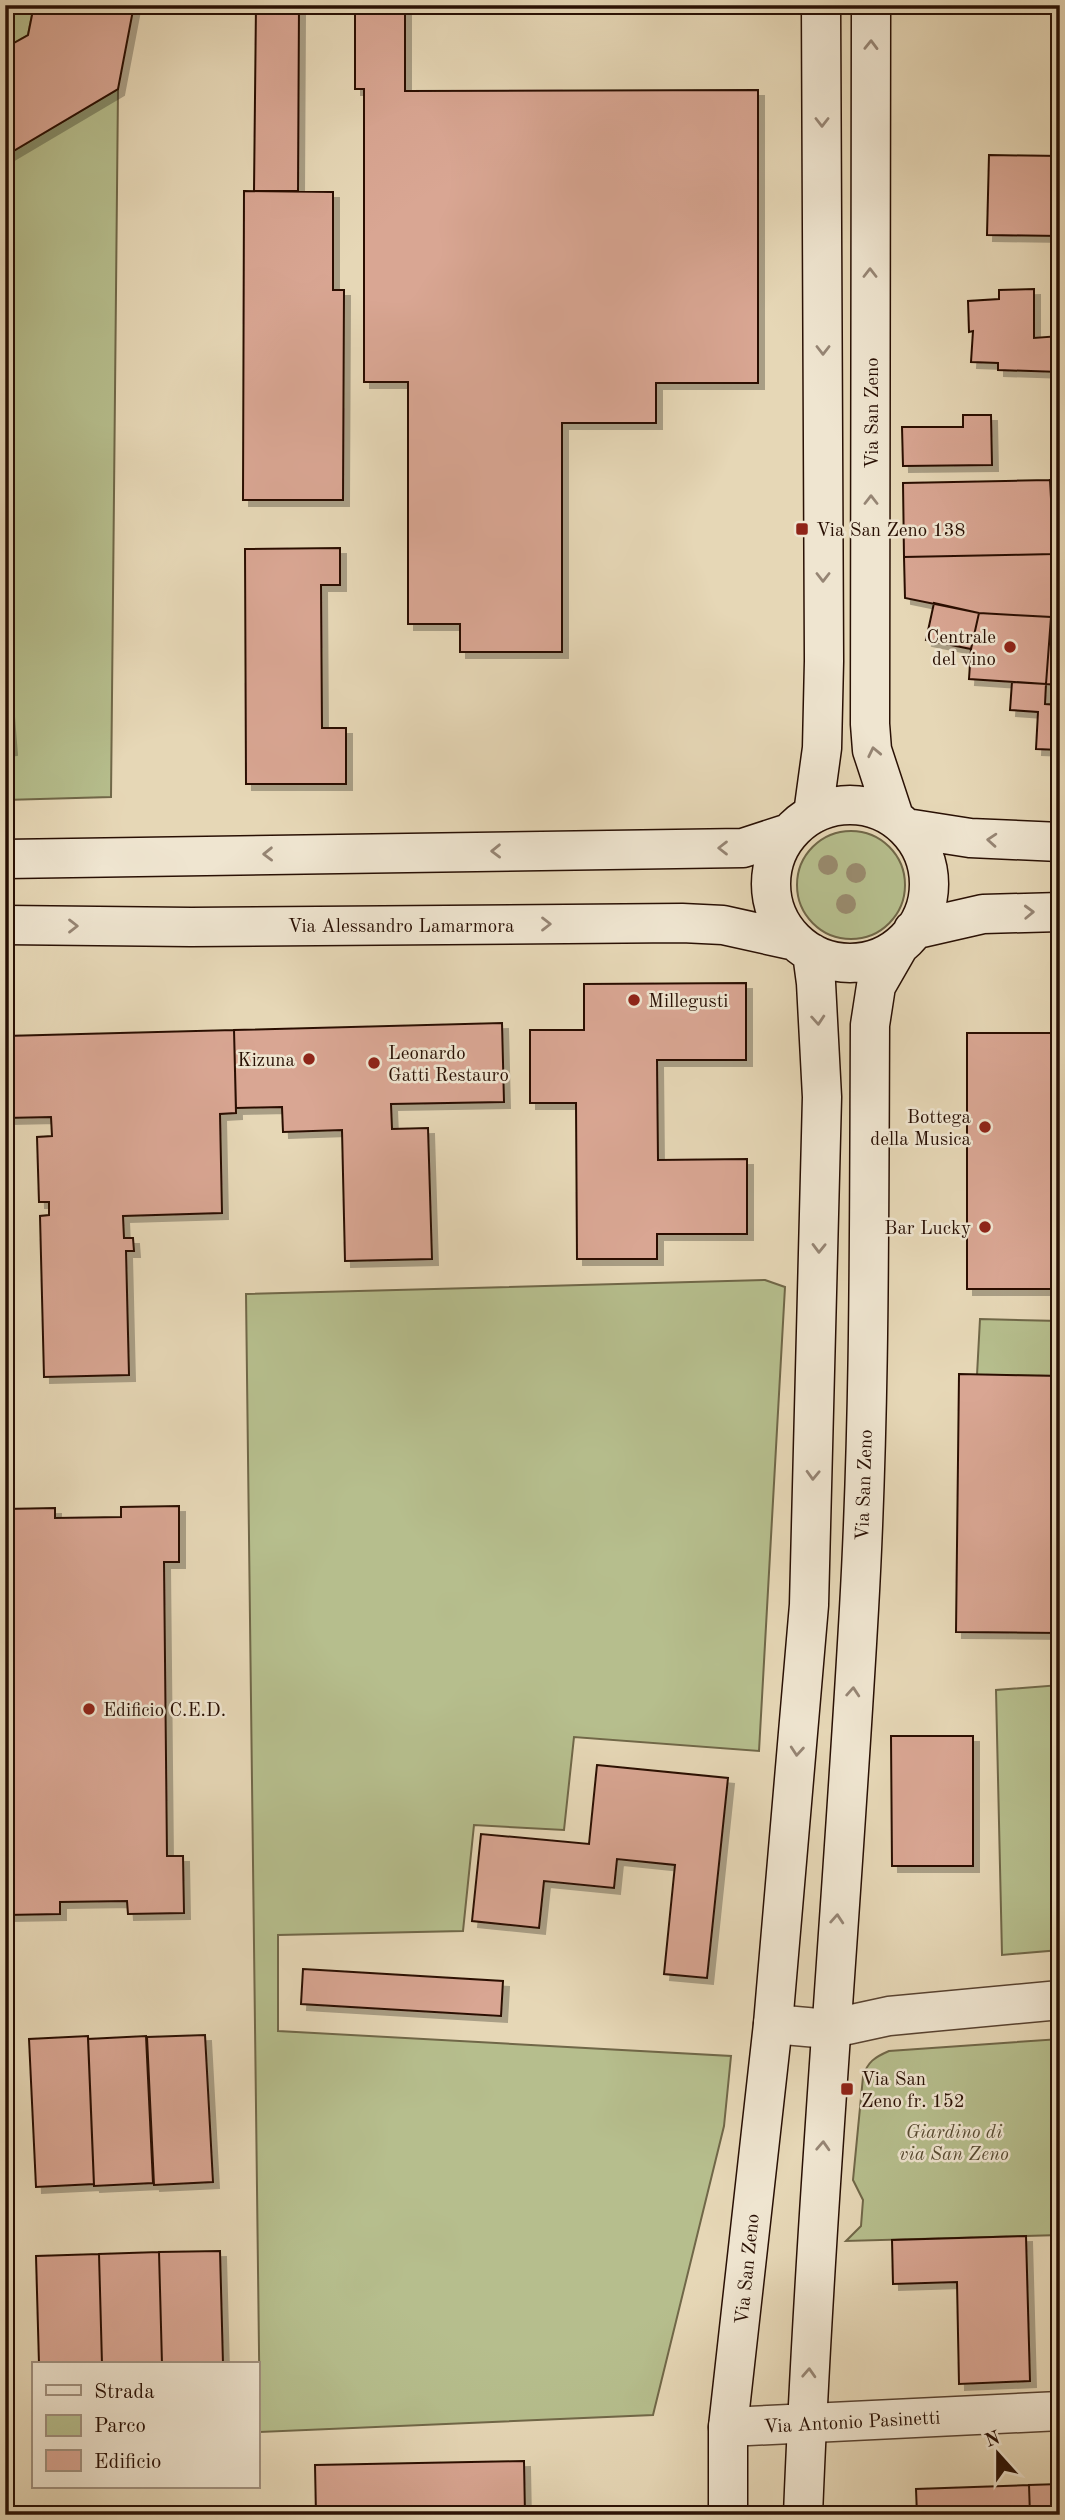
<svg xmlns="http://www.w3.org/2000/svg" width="1065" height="2520" font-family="'Old Standard TT',serif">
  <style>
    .green { fill: #b6be8d; stroke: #706748; stroke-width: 2 }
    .building { fill: #d9a693; stroke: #291004; stroke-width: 2; filter: url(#shadow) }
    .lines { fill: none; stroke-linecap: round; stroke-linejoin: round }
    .street-casing { stroke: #584230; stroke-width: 41 }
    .secondary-casing { stroke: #291004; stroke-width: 41 }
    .street { stroke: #efe5d0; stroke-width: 38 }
    .secondary { stroke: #efe5d0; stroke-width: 38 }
    .tree { fill: #998b6e }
    .oneway { stroke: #968574 }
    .poi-dot { fill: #8f2418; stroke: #efe5d0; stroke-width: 2.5 }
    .labels { text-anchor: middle; stroke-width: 5; stroke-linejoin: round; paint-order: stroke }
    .street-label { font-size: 19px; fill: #291004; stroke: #efe5d0 }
    .poi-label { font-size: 19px; fill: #291004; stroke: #efe5d0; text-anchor: start }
    .park-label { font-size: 19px; font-style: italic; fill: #5a4d34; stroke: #efe5d0 }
  </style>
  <defs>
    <filter id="shadow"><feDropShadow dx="6" dy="6" stdDeviation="0" flood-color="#0004"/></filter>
  </defs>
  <rect width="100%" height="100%" fill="#e6d7b6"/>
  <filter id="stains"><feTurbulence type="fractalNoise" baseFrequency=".00286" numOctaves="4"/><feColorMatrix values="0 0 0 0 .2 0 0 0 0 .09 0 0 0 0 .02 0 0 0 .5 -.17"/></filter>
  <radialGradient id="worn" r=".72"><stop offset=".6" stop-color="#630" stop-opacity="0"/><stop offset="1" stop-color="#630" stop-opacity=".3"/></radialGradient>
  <path class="green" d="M 5,5 L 34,5 L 28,35 L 5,48 Z
    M 118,89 L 111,797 L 5,800 L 5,750 L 11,749 L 5,672 L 5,156 Z
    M797 885a54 54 0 1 1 108 0a54 54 0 1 1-108 0Z
    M 765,1280 L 785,1287 L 759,1751 L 574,1737 L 564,1830 L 474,1825 L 463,1931 L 278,1935 L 278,2031 L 731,2056 L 724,2126 L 653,2415 L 260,2432 L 246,1294 Z
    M 980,1319 L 1060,1321 L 1060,1376 L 977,1375 Z
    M 1060,1685 L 1060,1950 L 1002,1955 L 996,1690 Z
    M 1060,2039 L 1060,2235 L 846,2241 L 861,2226 L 863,2200 L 853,2180 L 863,2077 C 867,2062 875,2057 889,2051 Z"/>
  <path class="building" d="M 34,5 L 134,5 L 118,89 L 5,156 L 5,48 L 28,35 Z
    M 256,5 L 299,5 L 298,191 L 254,191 Z
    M 355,5 L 405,5 L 405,91 L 758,90 L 758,383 L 656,383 L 656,423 L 562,423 L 562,652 L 460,652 L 460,624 L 408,624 L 408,382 L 364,382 L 364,89 L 355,89 Z
    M 989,155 L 1060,156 L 1060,236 L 987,235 Z
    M 244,191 L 333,192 L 333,290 L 344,290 L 343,500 L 243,500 Z
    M 1034,289 L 1034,338 L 1060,336 L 1060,372 L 998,370 L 998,363 L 971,362 L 973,331 L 969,332 L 968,301 L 999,299 L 999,290 Z
    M 963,415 L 991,415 L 992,465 L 903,466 L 902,427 L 963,427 Z
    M 1050,480 L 1060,480 L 1060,554 L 1054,554 Z
    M 1050,480 L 1054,554 L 904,557 L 903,483 Z
    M 340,548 L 340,585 L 321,585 L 322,728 L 346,728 L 346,784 L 246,784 L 245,549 Z
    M 1054,554 L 1051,617 L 979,613 L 905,598 L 904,557 Z
    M 934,603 L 979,613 L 971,649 L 926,640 Z
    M 979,613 L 1051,617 L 1046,684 L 969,679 L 971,649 Z
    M 1049,644 L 1060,645 L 1060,685 L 1046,684 Z
    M 5,672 L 11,749 L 5,750 Z
    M 1012,682 L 1046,684 L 1045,704 L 1060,705 L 1060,750 L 1036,749 L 1038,712 L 1010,710 Z
    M 1057,970 L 1060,970 L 1060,1289 L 967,1289 L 967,1033 L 1057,1033 Z
    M 746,983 L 746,1060 L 657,1060 L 658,1160 L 747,1159 L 747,1234 L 657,1234 L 657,1259 L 577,1259 L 576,1103 L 530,1103 L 530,1030 L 584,1030 L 584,984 Z
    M 502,1023 L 504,1102 L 391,1104 L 392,1129 L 428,1128 L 432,1259 L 345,1261 L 342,1130 L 283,1132 L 282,1107 L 236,1108 L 234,1030 Z
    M 234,1030 L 236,1113 L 220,1114 L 222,1213 L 123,1216 L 124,1238 L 133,1238 L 134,1251 L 126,1251 L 129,1375 L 44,1377 L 40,1216 L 49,1215 L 49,1202 L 39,1202 L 37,1137 L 52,1136 L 51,1117 L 5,1118 L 5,1036 Z
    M 959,1374 L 1060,1376 L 1060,1633 L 956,1632 Z
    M 179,1506 L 179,1562 L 164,1562 L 167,1856 L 183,1856 L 184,1913 L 128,1914 L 127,1901 L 60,1902 L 60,1914 L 6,1915 L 5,1862 L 14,1862 L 11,1560 L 5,1560 L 5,1509 L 55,1508 L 55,1518 L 121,1517 L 121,1507 Z
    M 891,1736 L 973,1736 L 973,1866 L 892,1866 Z
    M 597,1765 L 728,1778 L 707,1978 L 664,1974 L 675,1865 L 617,1859 L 614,1888 L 544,1881 L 539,1928 L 472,1921 L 481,1834 L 589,1844 Z
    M 303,1969 L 503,1981 L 501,2016 L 301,2004 Z
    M 205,2035 L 213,2182 L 154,2185 L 147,2037 Z
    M 88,2036 L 94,2184 L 36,2187 L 29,2039 Z
    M 146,2036 L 153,2183 L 94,2186 L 88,2039 Z
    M 1026,2236 L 1030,2381 L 959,2384 L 957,2282 L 893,2284 L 892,2240 Z
    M 220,2251 L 223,2364 L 162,2364 L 159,2252 Z
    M 159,2252 L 162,2364 L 102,2364 L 99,2254 Z
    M 99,2254 L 102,2364 L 39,2364 L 36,2256 Z
    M 524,2461 L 525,2515 L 316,2515 L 315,2465 Z
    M 1060,2484 L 1060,2515 L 1030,2515 L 1029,2485 Z
    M 1029,2485 L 1030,2515 L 917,2515 L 916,2489 Z"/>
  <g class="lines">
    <defs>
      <path id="street" d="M 773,2024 L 829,2029 L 889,2016 L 1060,2000
        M 728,2427 L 1060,2411"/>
      <path id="secondary" d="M 871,5 L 870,724 L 872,750 L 894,817
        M771 884a79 79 0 1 1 158 0a79 79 0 1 1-158 0Z
        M 813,814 L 822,748 L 824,661 L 821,5
        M 906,828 L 970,838 L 1060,842
        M 5,859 L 743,848 L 789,833
        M 5,925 L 191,927 L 682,923 L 723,925 L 795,941
        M 913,930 L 983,914 L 1060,912
        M 728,2515 L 728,2427 L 773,2024 L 809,1605 L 822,1097 L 816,983 L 812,953
        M 803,2515 C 815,2213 842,1911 859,1609 C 870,1415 869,1220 870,1025 L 876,986 L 899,946"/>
    </defs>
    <use href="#street" class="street-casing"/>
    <use href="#secondary" class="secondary-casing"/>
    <use href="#street" class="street"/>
    <use href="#secondary" class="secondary"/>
  </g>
  <g class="tree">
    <circle cx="828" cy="865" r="10"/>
    <circle cx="856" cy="873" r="10"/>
    <circle cx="846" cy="904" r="10"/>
  </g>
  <defs><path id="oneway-chevron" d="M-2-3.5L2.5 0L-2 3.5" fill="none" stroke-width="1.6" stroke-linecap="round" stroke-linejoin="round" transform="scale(1.75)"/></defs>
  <g class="oneway">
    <use href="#oneway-chevron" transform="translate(871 45) rotate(-89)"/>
    <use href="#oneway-chevron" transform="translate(822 122) rotate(90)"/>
    <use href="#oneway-chevron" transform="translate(870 273) rotate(-90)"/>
    <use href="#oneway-chevron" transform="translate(823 350) rotate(90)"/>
    <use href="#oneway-chevron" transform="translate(871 500) rotate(-90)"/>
    <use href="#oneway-chevron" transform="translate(823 577) rotate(90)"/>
    <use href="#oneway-chevron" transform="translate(874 752) rotate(-102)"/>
    <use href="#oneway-chevron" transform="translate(992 840) rotate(-176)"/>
    <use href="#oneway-chevron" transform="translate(723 848) rotate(180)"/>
    <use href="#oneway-chevron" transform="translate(496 851) rotate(179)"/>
    <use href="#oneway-chevron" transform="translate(268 854) rotate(179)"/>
    <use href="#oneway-chevron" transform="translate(1029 912) rotate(-2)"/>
    <use href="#oneway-chevron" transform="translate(546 924)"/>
    <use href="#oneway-chevron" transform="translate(73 926)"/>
    <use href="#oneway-chevron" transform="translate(818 1020) rotate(86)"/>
    <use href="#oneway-chevron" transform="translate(819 1248) rotate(91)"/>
    <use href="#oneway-chevron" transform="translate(813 1475) rotate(92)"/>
    <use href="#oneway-chevron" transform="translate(853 1692) rotate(-86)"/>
    <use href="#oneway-chevron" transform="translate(797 1751) rotate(95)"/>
    <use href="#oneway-chevron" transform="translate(837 1919) rotate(-86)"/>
    <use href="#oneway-chevron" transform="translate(823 2146) rotate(-87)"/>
    <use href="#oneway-chevron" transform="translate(809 2373) rotate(-87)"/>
  </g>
  <g class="poi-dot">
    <rect x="795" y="522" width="14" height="14" rx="3.5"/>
    <circle cx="1010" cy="647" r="7"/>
    <circle cx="634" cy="1000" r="7"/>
    <circle cx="309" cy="1059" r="7"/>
    <circle cx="374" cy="1063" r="7"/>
    <circle cx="985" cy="1127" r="7"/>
    <circle cx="985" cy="1227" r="7"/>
    <circle cx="89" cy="1709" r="7"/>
    <rect x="840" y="2082" width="14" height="14" rx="3.5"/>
  </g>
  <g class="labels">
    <g class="street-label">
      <text transform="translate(871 413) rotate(-90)" y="7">Via San Zeno</text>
      <text x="401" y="932">Via Alessandro Lamarmora</text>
      <text transform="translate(863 1485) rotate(-88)" y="7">Via San Zeno</text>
      <text transform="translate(746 2269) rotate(-84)" y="7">Via San Zeno</text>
      <text transform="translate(852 2421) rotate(-3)" y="7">Via Antonio Pasinetti</text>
    </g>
    <g class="poi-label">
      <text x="816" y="536">Via San Zeno 138</text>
      <text x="996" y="643" text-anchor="end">Centrale<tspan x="996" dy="22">del vino</tspan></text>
      <text x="648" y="1007">Millegusti</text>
      <text x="388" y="1059">Leonardo<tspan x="388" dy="22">Gatti Restauro</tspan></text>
      <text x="295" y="1066" text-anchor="end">Kizuna</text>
      <text x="971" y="1123" text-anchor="end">Bottega<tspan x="971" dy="22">della Musica</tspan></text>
      <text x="971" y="1234" text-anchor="end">Bar Lucky</text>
      <text x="103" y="1716">Edificio C.E.D.</text>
      <text x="861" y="2085">Via San<tspan x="861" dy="22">Zeno fr. 152</tspan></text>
    </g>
    <g class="park-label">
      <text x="954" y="2138">Giardino di<tspan x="954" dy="22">via San Zeno</tspan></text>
    </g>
  </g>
  <rect width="1065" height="2520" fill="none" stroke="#e6d7b6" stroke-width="28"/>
  <rect x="7" y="7" width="1051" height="2506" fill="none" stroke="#291004" stroke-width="3.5"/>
  <rect x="14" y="14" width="1037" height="2492" fill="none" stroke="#291004" stroke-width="2"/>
  <rect x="32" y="2362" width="228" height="126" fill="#efe5d0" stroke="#a0907e" stroke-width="2"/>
  <rect x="46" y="2385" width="35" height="10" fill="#efe5d0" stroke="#a0907e" stroke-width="2"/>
  <text x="94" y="2398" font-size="21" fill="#291004">Strada</text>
  <rect x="46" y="2415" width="35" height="21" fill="#b6be8d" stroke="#a0907e" stroke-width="2"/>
  <text x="94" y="2432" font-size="21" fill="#291004">Parco</text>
  <rect x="46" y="2450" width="35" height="21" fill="#d9a693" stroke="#a0907e" stroke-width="2"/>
  <text x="94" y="2468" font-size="21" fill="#291004">Edificio</text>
  <g transform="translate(998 2454) rotate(339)" stroke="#efe5d0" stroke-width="5" paint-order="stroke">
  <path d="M0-5L12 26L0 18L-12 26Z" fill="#291004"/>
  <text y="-10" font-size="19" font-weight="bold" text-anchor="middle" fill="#291004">N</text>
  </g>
  <rect width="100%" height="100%" filter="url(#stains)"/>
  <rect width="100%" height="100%" fill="url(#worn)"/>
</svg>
